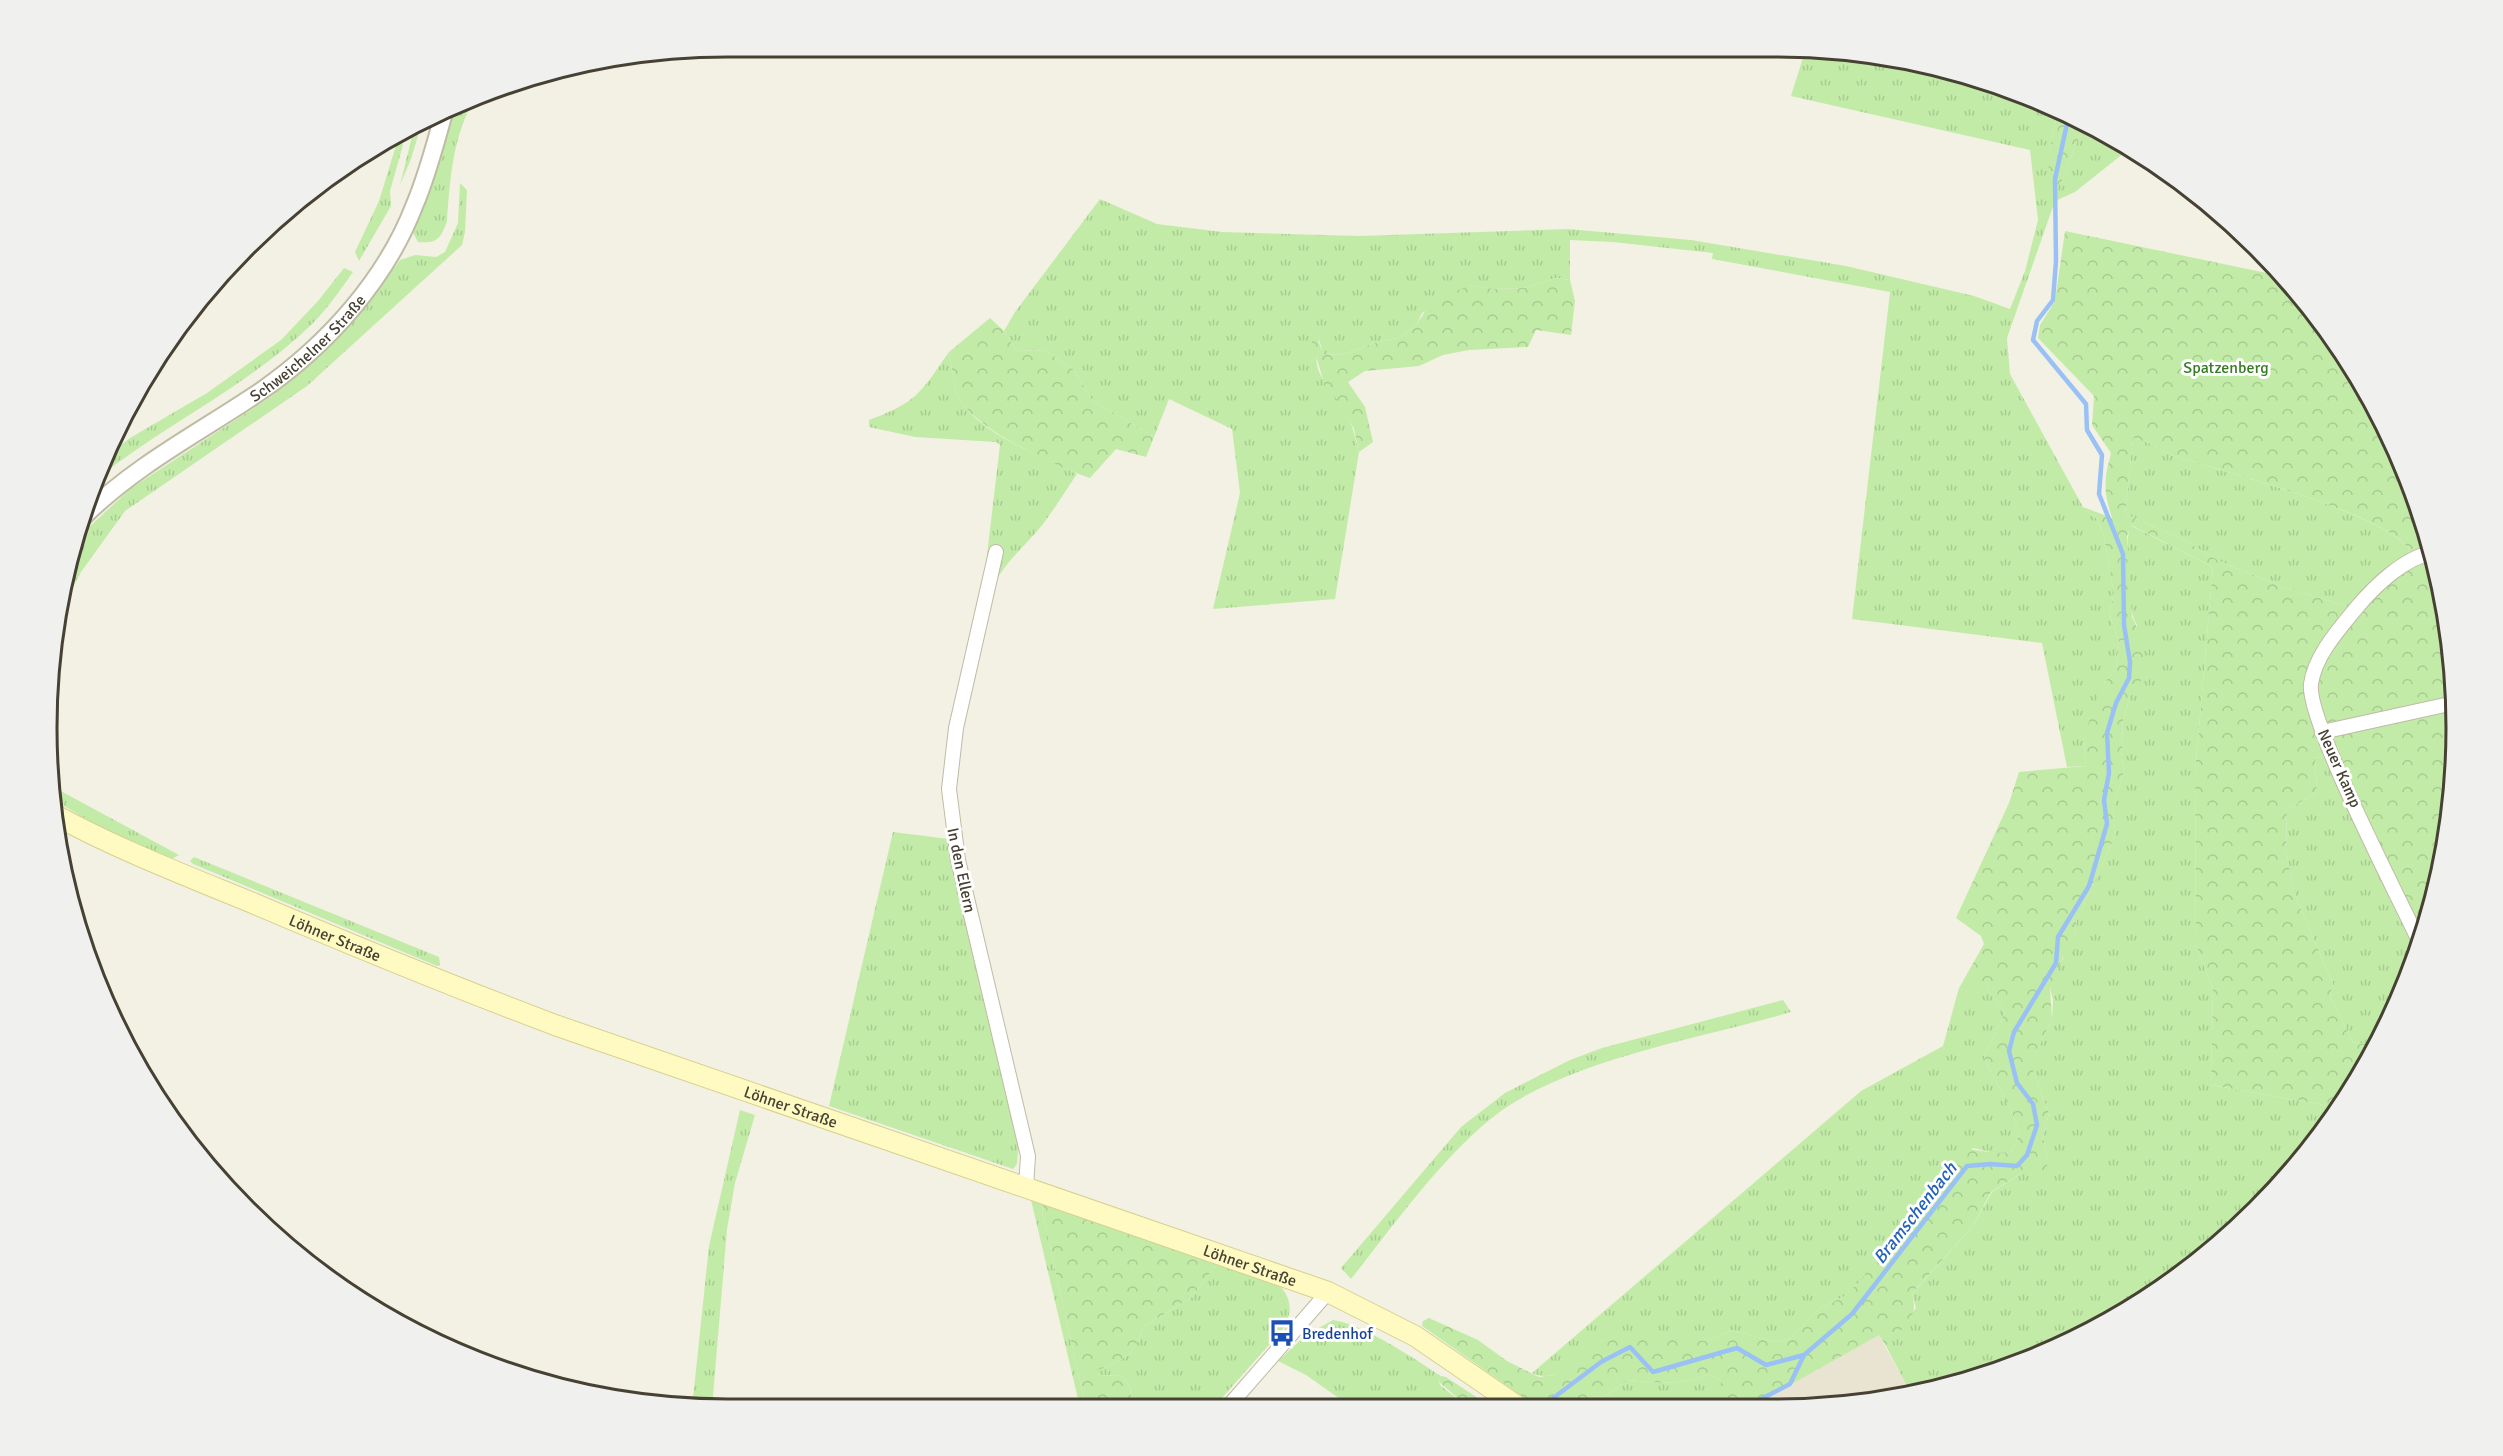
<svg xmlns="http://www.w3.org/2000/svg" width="2503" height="1456" font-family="Signika,sans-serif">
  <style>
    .residential { fill: #e8e4d1 }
    .grass { fill: url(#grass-tufts) }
    .forest { fill: url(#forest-crowns); fill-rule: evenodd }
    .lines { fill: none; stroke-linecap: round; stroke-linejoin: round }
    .stream { stroke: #9ac1f6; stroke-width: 4.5 }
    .minor-casing { stroke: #bfbba5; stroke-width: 16 }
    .tertiary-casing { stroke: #bfbba5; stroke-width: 20 }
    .secondary-casing { stroke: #d7d08f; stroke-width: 22 }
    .minor { stroke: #fff; stroke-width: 14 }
    .tertiary { stroke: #fff; stroke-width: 16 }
    .secondary { stroke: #fffac2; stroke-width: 20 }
    .labels { text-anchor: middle; stroke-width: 6; stroke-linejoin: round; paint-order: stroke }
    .street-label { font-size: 16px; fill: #464133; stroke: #fff }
    .park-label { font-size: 16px; fill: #357b22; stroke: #fff }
    .transit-label { font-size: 16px; fill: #164399; stroke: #fff; text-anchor: start }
    .water-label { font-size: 18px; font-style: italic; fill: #2461b9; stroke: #fff }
    .rim { fill: none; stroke: #464133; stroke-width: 3 }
  </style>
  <defs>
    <pattern id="grass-tufts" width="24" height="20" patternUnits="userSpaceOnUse" patternTransform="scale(1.5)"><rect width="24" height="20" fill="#c2eba8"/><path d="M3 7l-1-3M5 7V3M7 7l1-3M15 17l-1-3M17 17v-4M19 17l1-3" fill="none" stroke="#a8cb91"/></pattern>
    <pattern id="forest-crowns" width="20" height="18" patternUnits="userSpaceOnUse" patternTransform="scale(1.5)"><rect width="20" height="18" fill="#c2eba8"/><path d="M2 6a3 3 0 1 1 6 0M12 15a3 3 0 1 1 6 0" fill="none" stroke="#a8cb91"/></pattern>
  </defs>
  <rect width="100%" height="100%" fill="#f3f1e3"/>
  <path class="residential" d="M 1879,1335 L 1909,1390 L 1820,1408 L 1765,1408 L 1761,1399 Z"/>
  <path class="grass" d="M 1806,48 L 1820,48 L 1994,83 L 2057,114 L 2050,149 L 2061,183 L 2083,126 L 2129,149 L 2075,192 L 2055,201 L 2007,338 L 2010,374 L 2083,507 L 2098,520 L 2104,536 L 2114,593 L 2109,613 L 2119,642 L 2116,669 L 2105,682 L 2084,740 L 2086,766 L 2067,767 L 2042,643 L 1852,619 L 1890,292 L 1712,259 L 1713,253 L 1613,242 L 1570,240 L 1570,280 L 1556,278 L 1524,288 L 1494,289 L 1471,285 L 1422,313 L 1417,324 L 1401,337 L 1371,344 L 1342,355 L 1323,354 L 1319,339 C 1310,375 1326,379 1343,407 C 1352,422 1355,436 1359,452 L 1335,599 L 1213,609 L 1240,493 L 1232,429 L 1169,399 L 1154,437 L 1092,400 L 1074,370 L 1045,350 L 1017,351 L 1004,331 L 1015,312 L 1100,199 L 1157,224 L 1222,232 L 1359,236 L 1568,229 L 1691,240 L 1846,266 L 1974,296 L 2010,309 L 2025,271 L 2038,220 L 2030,150 L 1791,96 Z
    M 476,96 C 453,135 450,177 447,221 C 441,238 437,244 418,242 L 412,231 L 429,194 L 456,105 Z
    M 423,119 L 411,159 L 400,185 L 415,124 Z
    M 398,139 L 403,145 L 390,191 L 391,206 L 359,261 L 355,252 L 379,201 Z
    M 460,183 L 467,190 L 465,232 L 462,245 L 307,386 L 125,511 L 81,572 L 62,608 L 73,542 L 130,489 L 269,398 L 303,371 L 364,309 L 400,260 L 415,255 L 436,257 L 445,252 L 458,223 Z
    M 344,268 L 353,272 C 341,289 328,308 313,323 C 249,386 166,423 97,479 L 105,457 L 130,438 L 207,393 L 281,340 L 318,301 Z
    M 949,352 C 952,366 953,386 959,398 C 979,434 1042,456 1077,474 C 1066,490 1055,508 1043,524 C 1025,547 1003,562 992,590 L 959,742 L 953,782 L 960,840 L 1030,1146 L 1018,1150 L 1017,1164 L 1013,1169 L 829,1106 L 893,832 L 949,839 L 945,795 L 984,580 L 1000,445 L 996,442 L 915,437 L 869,427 L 869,420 C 918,402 920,393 949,352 Z
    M 2133,438 L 2149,443 L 2171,455 C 2221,471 2381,512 2409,549 L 2408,557 L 2350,607 L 2283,587 L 2219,561 L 2186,541 L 2125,514 Z
    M 2130,525 L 2213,567 L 2195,773 L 2196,945 L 2213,990 L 2211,1085 L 2340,1108 L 2257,1210 L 2116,1318 L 1994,1373 L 1909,1390 L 1886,1346 L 1916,1308 L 1912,1294 L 1973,1226 L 1992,1192 L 2022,1173 L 2049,1162 L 2043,1138 L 2049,1113 L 2033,1073 L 2033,1059 L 2052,1019 L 2053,1000 L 2050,988 L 2056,972 L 2074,937 L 2077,920 L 2115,836 L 2113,808 L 2124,771 L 2121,757 L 2123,743 L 2122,724 L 2130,696 L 2137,625 C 2126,609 2125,544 2130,525 Z
    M 2326,754 L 2416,952 L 2411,966 L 2401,968 L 2393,988 L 2399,999 L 2374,1046 L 2353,1042 L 2330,997 L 2333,984 L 2294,893 L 2286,850 L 2287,810 L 2317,792 L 2315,759 Z
    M 52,787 L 57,789 L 179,855 L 172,859 L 98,826 L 54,800 Z
    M 194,857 L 439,957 L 440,965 L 437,966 L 193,864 L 190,861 Z
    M 1970,986 L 1987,989 L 2005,1012 L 1984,1057 C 1991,1075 2020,1120 2018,1135 C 2018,1140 2013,1147 2011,1152 L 1998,1154 L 1973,1148 L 1948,1169 L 1910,1226 L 1878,1250 L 1864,1278 L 1845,1296 L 1819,1309 L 1791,1338 L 1776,1342 L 1732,1330 L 1706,1341 L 1603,1339 C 1586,1354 1557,1386 1532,1373 L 1861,1091 L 1943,1046 L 1959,988 Z
    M 1783,1000 L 1791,1012 C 1700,1039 1561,1060 1488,1121 C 1436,1165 1394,1225 1351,1279 L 1341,1268 L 1461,1127 L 1505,1093 L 1570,1060 L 1602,1048 Z
    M 740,1110 L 755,1115 L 735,1183 L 727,1229 L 712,1408 L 692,1408 L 709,1246 Z
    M 1031,1200 L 1044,1203 L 1042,1211 L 1086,1408 L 1054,1408 L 1079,1403 Z
    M 1217,1264 L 1281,1287 C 1292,1300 1292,1313 1284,1328 L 1213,1408 L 1129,1408 L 1132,1406 L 1130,1386 L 1121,1376 L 1097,1375 L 1098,1370 C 1124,1360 1135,1355 1143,1327 L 1192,1297 Z
    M 1333,1320 C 1365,1325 1413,1358 1441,1376 L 1438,1381 L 1441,1386 L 1469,1408 L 1353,1408 L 1306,1375 L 1278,1361 L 1305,1336 Z
    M 1708,1374 L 1721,1380 L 1721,1401 L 1709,1408 L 1588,1408 L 1592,1397 L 1605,1396 L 1628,1380 C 1657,1383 1681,1386 1708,1374 Z"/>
  <path class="forest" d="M 2057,114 L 2083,126 L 2061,183 L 2057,188 L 2047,191 L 2050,149 Z
    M 2065,231 L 2281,276 L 2341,349 L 2404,467 L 2443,595 L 2456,728 L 2443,861 L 2416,952 L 2326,754 L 2315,759 L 2317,792 L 2287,810 L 2286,850 L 2294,893 L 2333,984 L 2330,997 L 2353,1042 L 2374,1046 L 2340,1108 L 2211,1085 L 2213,990 L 2196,945 L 2195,773 L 2213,567 L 2131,525 L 2127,536 L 2132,617 L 2143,640 L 2143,674 L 2137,691 L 2130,696 L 2122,724 L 2123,743 L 2121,757 L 2124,771 L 2113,808 L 2115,836 L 2077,920 L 2074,937 L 2078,946 L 2072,955 L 2063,957 L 2050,988 L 2052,1019 L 2033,1059 L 2033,1073 L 2049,1113 L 2043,1138 L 2049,1162 L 2045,1169 L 2037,1175 L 2022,1173 L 1991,1192 L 1973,1226 L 1916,1289 L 1912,1294 C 1920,1320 1901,1328 1886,1346 L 1879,1335 L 1749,1408 L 1709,1408 L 1721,1401 L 1721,1380 L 1708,1374 C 1681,1386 1657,1383 1628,1380 L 1605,1396 L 1592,1397 L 1588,1408 L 1539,1408 L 1422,1326 L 1423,1321 L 1429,1318 L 1478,1340 L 1507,1361 L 1539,1377 L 1554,1375 L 1575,1363 L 1603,1339 L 1622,1332 L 1647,1331 L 1679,1339 L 1706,1341 L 1732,1330 L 1776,1342 L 1791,1338 L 1819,1309 L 1845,1296 L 1863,1278 L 1878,1251 L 1910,1226 L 1939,1185 L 1958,1149 C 1977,1148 1993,1155 2011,1152 C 2013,1147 2018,1140 2018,1135 C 2020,1120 1991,1075 1984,1057 L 2005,1012 L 1987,989 L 1959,988 L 1984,944 L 1981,936 L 1956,918 L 2009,803 L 2019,772 L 2086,766 L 2084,740 L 2092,710 L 2105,682 L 2116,669 L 2119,642 L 2109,613 L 2114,593 L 2104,536 L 2098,520 L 2083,507 L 2112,518 C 2103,491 2104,480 2111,453 L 2092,425 L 2094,396 L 2038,338 L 2040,325 L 2055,301 ZM 2133,438 L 2149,443 L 2171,455 C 2221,471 2382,512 2409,549 L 2408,557 L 2350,607 L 2283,587 L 2219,561 L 2186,541 L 2125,514 Z
    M 1556,278 L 1570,280 L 1575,301 L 1571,335 L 1536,330 L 1528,347 L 1469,350 L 1443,355 L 1419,366 L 1365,371 L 1348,382 L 1365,407 L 1373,442 L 1359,452 L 1354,429 L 1342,406 L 1324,383 L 1306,322 L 1312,323 L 1323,354 L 1342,355 L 1371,344 L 1401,337 L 1417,324 L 1433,299 L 1472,285 L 1494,289 L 1524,288 Z
    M 990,318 L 1004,331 L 1017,351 L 1045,350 L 1074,370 L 1092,400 L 1154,437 L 1146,457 L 1116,449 L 1090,478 C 1056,467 975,429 959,398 C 953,386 952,366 949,352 Z
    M 2411,966 L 2399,999 L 2393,988 L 2401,967 Z
    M 1044,1203 L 1217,1264 L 1192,1297 L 1143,1327 C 1135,1355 1124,1360 1098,1370 L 1097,1375 L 1121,1376 L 1130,1386 L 1132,1406 L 1129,1408 L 1086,1408 L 1042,1211 Z
    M 1441,1376 L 1446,1377 L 1493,1408 L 1469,1408 L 1438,1381 Z"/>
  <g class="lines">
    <path class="stream" d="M 1761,1399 L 1790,1384 L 1804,1355
      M 1046,1408 L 1077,1402
      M 1540,1408 L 1601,1362 L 1630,1347 L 1653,1372 L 1737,1348 L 1766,1365 L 1804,1355 L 1852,1314 L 1967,1166 L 1990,1164 L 2017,1166 L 2027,1155 L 2037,1125 L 2033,1104 L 2017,1083 L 2009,1051 L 2014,1032 L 2056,963 L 2058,937 L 2089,886 L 2107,824 L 2104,800 L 2109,773 L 2107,733 L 2116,703 L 2129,678 L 2130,662 L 2124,625 L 2123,554 L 2099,494 L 2102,455 L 2087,430 L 2086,404 L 2033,340 L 2037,321 L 2053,300 L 2056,261 L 2055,179 L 2068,119"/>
    <defs>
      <path id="minor" d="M 996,552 L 956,728 L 949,789 L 958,860 L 1028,1156 L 1026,1187
        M 2322,732 L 2454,703
        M 2419,941 C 2399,898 2306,719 2311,684 C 2315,655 2340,628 2358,606 C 2375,586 2404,558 2431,553
        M 1227,1408 L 1328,1292"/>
      <g id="tertiary">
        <path id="s1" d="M 83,517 C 137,464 199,433 261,391 C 327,345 386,280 415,204 C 428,173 436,141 445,109"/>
      </g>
      <g id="secondary">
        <path id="s2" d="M 55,815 C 119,850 187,876 255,904 C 354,946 454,987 555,1025 L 1328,1292 L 1415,1336 L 1520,1408"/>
      </g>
    </defs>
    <use href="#minor" class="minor-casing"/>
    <use href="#tertiary" class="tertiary-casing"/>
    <use href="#secondary" class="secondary-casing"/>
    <use href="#minor" class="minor"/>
    <use href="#tertiary" class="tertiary"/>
    <use href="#secondary" class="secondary"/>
  </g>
  <defs>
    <symbol id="bus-bare" viewBox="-9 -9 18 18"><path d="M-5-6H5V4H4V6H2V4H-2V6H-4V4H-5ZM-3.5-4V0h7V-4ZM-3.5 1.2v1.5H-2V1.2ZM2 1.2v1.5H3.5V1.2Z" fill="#1a4fb4" stroke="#fff" stroke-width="2.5" paint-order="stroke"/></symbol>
  </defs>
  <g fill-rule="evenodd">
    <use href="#bus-bare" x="1263" y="1314" width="38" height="38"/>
  </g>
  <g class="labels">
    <g class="street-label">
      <text dy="6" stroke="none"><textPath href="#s1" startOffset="282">Schweichelner Straße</textPath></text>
      <text transform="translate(2340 768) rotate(66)" y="6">Neuer Kamp</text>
      <text transform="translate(962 870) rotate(78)" y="6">In den Ellern</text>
      <text dy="6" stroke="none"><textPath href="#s2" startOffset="306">Löhner Straße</textPath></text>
      <text dy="6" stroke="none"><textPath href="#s2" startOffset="792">Löhner Straße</textPath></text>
      <text dy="6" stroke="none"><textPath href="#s2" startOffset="1278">Löhner Straße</textPath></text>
    </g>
    <g class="park-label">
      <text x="2226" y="373">Spatzenberg</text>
    </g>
    <g class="transit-label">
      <text x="1302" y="1339">Bredenhof</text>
    </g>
    <g class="water-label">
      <text transform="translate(1915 1213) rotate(-52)" y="6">Bramschenbach</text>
    </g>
  </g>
  <path d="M0 0H2503V1456H0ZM728 57H1775A671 671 0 0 1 2446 728V728A671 671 0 0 1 1775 1399H728A671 671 0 0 1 57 728V728A671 671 0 0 1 728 57Z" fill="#f0f0ef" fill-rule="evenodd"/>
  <path class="rim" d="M728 57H1775A671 671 0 0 1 2446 728V728A671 671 0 0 1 1775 1399H728A671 671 0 0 1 57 728V728A671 671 0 0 1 728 57Z"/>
</svg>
